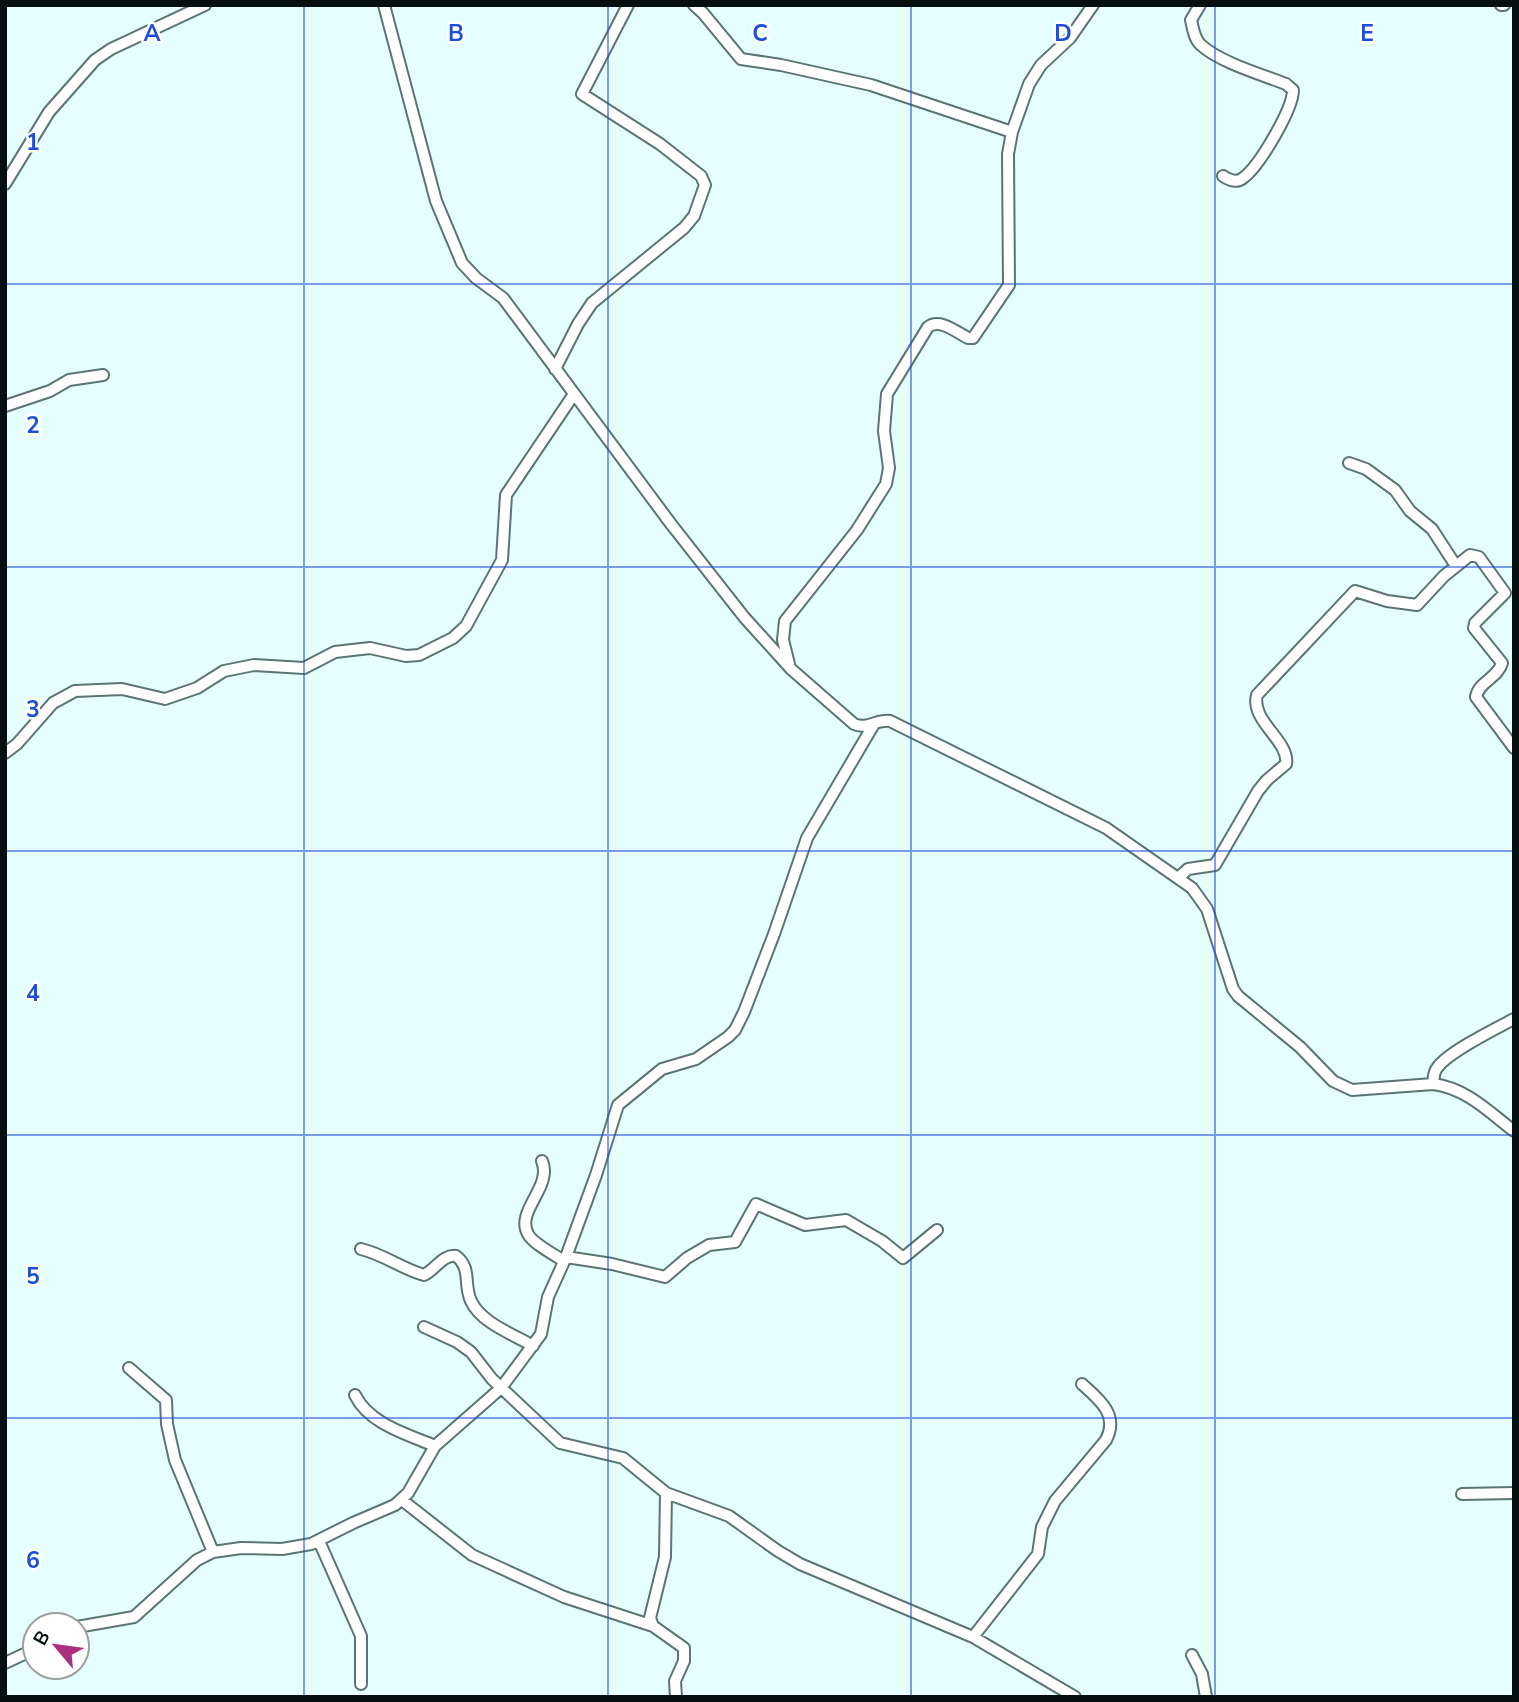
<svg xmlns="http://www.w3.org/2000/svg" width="1519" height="1702" font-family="'Nunito Sans',sans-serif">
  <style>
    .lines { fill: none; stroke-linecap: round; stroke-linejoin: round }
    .minor-casing { stroke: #5a7574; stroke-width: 14 }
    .minor { stroke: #fff; stroke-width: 10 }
    .grid { fill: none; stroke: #1d4ed8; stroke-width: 2; stroke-opacity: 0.55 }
    .grid-label { font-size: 23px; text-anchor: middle; font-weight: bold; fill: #1d4ed8; stroke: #fff; stroke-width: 5; stroke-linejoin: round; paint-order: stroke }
  </style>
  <rect width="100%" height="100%" fill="#e6fffe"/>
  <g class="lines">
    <defs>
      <path id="minor" d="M 384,5 L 436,201 L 462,263 L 476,278 L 503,298 L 671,524 L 744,617 L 791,669 L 854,724 C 867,730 877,719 890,721 L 1106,828 L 1192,888 L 1207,909 L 1233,989 L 1238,996 L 1300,1047 L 1333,1081 L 1352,1090 L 1433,1084 C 1466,1088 1489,1112 1514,1131
        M 694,5 L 703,13 L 741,59 L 781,65 L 871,85 L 1012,132
        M 1200,5 L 1191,20 C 1193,28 1194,39 1201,45 C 1219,62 1263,75 1286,84 L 1293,90 C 1293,109 1259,167 1243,178 C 1237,183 1229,180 1223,176
        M 1501,5 L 1504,5
        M 5,184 L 49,112 L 95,60 L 111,49 L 205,5
        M 555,369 L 578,324 L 592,303 L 684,228 L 694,216 L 705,185 L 701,176 L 660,144 L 582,94 L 628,5
        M 5,406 L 50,391 L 69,380 L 103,375
        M 1349,463 L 1366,469 L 1395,490 L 1410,511 L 1432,529 L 1456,566
        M 789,664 L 783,640 L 785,621 L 857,530 L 886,484 L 889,468 L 884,431 L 887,394 L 928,327 C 940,318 956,332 968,338 L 973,338 L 1009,285 L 1008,154 L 1012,132 L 1029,84 L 1041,65 L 1070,38 L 1093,5
        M 5,753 L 17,744 L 53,703 L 75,691 L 122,689 L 165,699 L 197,688 L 224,671 L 254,665 L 304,668 L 335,652 L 370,648 L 406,656 L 419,655 L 453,638 L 466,626 L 502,560 L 506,495 L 574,394
        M 1178,878 L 1188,869 L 1215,865 L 1258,791 L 1267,780 L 1286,764 C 1290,741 1250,721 1257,695 L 1355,591 L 1387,601 L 1417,605 L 1444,576 L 1470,555 L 1479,557 L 1505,593 L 1475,623 L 1474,628 L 1502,663 C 1498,678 1478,682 1476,697 L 1514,748
        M 1433,1084 C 1434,1078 1433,1073 1437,1068 C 1448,1052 1495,1029 1514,1019
        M 542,1161 C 553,1187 515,1211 528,1234 C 532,1243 555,1255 564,1261
        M 361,1249 C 383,1254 402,1269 424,1275 C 435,1270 443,1254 456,1256 C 472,1268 463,1284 471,1301 C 481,1323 513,1334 533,1346
        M 566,1257 L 612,1264 L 665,1277 L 687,1258 L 709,1245 L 735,1242 L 756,1204 L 805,1225 L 846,1220 L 882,1241 L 903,1258 L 937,1230
        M 424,1327 L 457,1342 L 471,1352 L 492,1379 L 560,1443 L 623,1458 L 666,1493 L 729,1516 L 778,1551 L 800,1564 L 973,1637 L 1075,1697
        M 129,1368 L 166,1400 L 167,1424 L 175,1460 L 213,1552
        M 355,1395 C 369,1424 407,1434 435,1446
        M 666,1493 L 665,1557 L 650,1618 L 653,1626 L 684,1648 L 684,1661 L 675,1681 L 676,1697
        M 1462,1494 L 1514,1493
        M 402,1500 L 472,1555 L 564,1597 L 653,1626
        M 319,1541 L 361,1636 L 361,1684
        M 77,1627 L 134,1617 L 197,1560 L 213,1552 L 241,1548 L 282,1549 L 311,1544 L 353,1523 L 395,1505 L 408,1493 L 435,1446 L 501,1388 L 541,1334 L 548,1297 L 566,1257 L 596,1175 L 618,1105 L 662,1069 L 696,1059 L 728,1037 L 735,1030 L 744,1012 L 774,934 L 807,838 L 874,724
        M 973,1637 L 1038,1554 L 1042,1527 L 1055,1501 L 1106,1440 C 1119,1415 1100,1400 1082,1384
        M 1192,1655 L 1202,1674 L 1206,1697
        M 5,1663 L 35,1649"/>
    </defs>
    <use href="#minor" class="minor-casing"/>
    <use href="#minor" class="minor"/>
  </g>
  <path class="grid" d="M 304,5 L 304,1697M 608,5 L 608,1697M 911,5 L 911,1697M 1215,5 L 1215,1697M 5,284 L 1514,284M 5,567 L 1514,567M 5,851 L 1514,851M 5,1135 L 1514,1135M 5,1418 L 1514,1418"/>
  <g class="grid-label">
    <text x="152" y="41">A</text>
    <text x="456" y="41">B</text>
    <text x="760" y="41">C</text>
    <text x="1063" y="41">D</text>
    <text x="1367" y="41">E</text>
    <text x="33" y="150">1</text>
    <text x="33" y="433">2</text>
    <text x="33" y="717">3</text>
    <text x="33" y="1001">4</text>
    <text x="33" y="1284">5</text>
    <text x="33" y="1568">6</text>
  </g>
  <rect width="1519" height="1702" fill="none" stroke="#061010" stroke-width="14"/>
  <g transform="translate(56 1646) rotate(299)"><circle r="33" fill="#ffffff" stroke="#9b9f9f" stroke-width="2"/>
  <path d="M0-5L12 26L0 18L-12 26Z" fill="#ac2e7e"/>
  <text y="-10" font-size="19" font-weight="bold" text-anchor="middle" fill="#061010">B</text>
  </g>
</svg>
